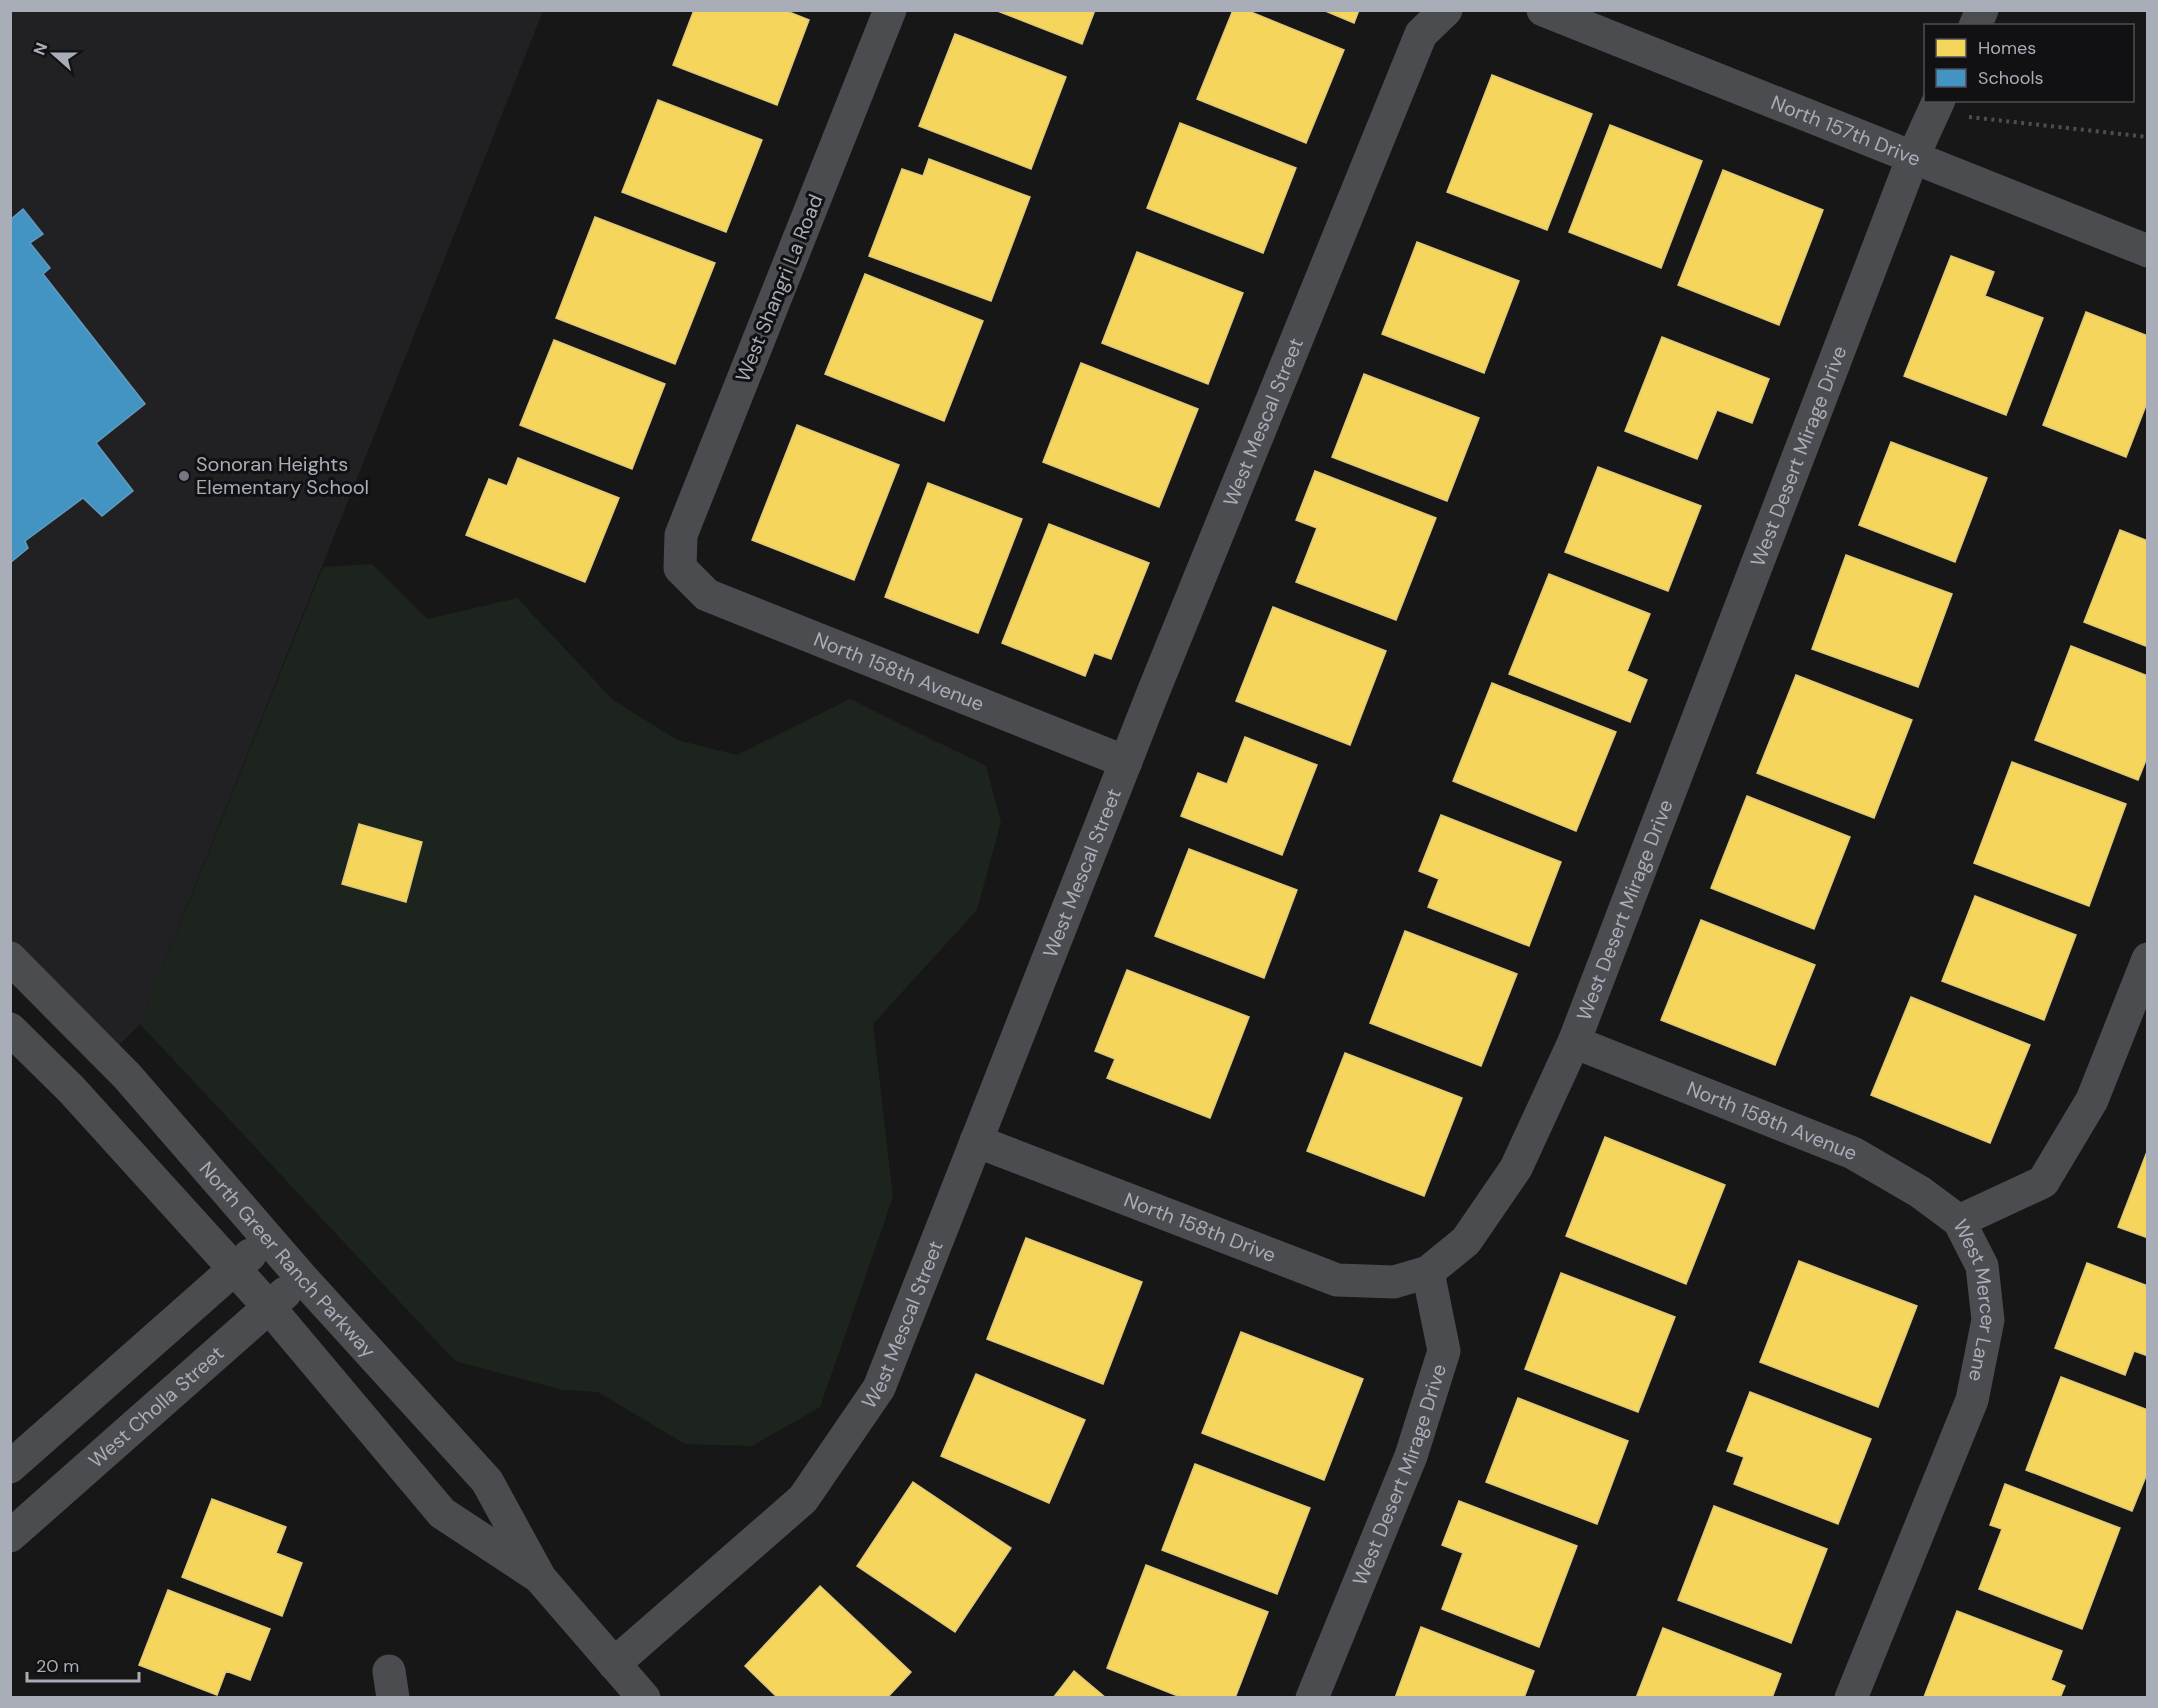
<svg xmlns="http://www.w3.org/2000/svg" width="2158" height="1708" font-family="'DM Sans',sans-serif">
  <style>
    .built { fill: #212123 }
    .green { fill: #1d241e }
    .homes { fill: #f6d55c; stroke: #dfc978; stroke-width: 1.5 }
    .schools { fill: #4393c3; stroke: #619bc0; stroke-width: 1.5 }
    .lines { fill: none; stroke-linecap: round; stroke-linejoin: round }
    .path { stroke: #4d4e52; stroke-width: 4; stroke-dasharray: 3 4.5; stroke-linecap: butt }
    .minor { stroke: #4b4c50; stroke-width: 33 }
    .poi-dot { fill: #757880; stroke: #111113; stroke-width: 2 }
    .labels { text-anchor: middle; stroke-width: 6; stroke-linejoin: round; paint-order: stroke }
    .street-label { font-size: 20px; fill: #a8adb8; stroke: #111113 }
    .poi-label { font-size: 20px; fill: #a8adb8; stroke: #111113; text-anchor: start }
  </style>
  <rect width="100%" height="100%" fill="#171717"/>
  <path class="built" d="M 11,11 L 543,11 L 140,1024 L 115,1049 L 11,941 Z"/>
  <path class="green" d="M 372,564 L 427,619 L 517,598 L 613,700 L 677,740 L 737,755 L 850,699 L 986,766 L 1001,822 L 977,910 L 873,1024 L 893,1197 L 820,1407 L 752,1446 L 685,1444 L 598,1392 L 563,1390 L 455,1361 L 140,1024 L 323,567 Z"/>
  <path class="homes" d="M 694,10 L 784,10 L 809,20 L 777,105 L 673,65 Z
    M 995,10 L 1095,10 L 1082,44 Z
    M 1233,10 L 1246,10 L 1344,50 L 1306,143 L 1197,99 Z
    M 1323,10 L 1359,10 L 1354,23 Z
    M 955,34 L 1066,77 L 1031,169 L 919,126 Z
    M 1492,75 L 1592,114 L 1547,230 L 1447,192 Z
    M 658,100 L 762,140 L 726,232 L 622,192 Z
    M 1180,123 L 1296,168 L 1263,253 L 1147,208 Z
    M 1610,125 L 1702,161 L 1661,268 L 1569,232 Z
    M 929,159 L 1030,197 L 991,301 L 869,256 L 902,169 L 923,176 Z
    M 1723,170 L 1823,210 L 1779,325 L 1678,285 Z
    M 595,217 L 715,263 L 675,364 L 556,318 Z
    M 1417,242 L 1519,281 L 1484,373 L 1382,334 Z
    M 1137,252 L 1243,293 L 1208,384 L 1102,343 Z
    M 1951,256 L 1994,272 L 1985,296 L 2043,318 L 2006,415 L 1904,376 Z
    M 865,274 L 983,321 L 944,421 L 825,374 Z
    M 2086,312 L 2148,336 L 2148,400 L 2126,457 L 2043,425 Z
    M 1662,337 L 1769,379 L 1752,423 L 1717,410 L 1697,459 L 1625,431 Z
    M 554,340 L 665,384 L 632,469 L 520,425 Z
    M 1081,363 L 1198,409 L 1159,507 L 1043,462 Z
    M 1364,374 L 1479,418 L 1447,501 L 1332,457 Z
    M 797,425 L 899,465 L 854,580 L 752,540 Z
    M 1891,442 L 1987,478 L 1955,562 L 1859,525 Z
    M 518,458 L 619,498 L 585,582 L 466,535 L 489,479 L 507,486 Z
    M 1598,467 L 1701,506 L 1668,591 L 1565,552 Z
    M 1315,471 L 1436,518 L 1396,620 L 1296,582 L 1317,528 L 1296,520 Z
    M 928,483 L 1022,519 L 978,633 L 885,597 Z
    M 1049,524 L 1149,563 L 1111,659 L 1094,653 L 1085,676 L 1002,643 Z
    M 2120,530 L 2148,541 L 2148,647 L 2084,622 Z
    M 1846,555 L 1952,594 L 1918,687 L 1812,649 Z
    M 1549,574 L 1650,614 L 1627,671 L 1647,680 L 1630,722 L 1509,674 Z
    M 1273,607 L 1386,651 L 1350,745 L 1236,701 Z
    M 2071,646 L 2148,676 L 2148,755 L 2138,780 L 2035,740 Z
    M 1796,675 L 1912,720 L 1874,818 L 1757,773 Z
    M 1492,683 L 1616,732 L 1576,831 L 1453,781 Z
    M 1245,737 L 1317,765 L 1282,855 L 1181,816 L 1198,773 L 1227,784 Z
    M 2012,762 L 2126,804 L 2089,906 L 1974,863 Z
    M 1747,796 L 1850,837 L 1814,929 L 1711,888 Z
    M 1441,815 L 1561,862 L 1529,946 L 1428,907 L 1439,879 L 1419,871 Z
    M 359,824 L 422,842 L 406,902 L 342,884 Z
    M 1189,849 L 1297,890 L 1264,978 L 1155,936 Z
    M 1975,896 L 2076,935 L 2044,1020 L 1942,981 Z
    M 1701,920 L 1815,965 L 1775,1065 L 1661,1020 Z
    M 1405,931 L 1517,974 L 1481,1066 L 1370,1023 Z
    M 1127,970 L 1249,1017 L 1210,1118 L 1107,1078 L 1115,1059 L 1095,1051 Z
    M 1911,997 L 2030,1045 L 1990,1143 L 1871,1095 Z
    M 1345,1053 L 1462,1098 L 1424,1196 L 1307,1151 Z
    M 1605,1137 L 1725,1185 L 1686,1284 L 1566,1236 Z
    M 2148,1149 L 2148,1238 L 2118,1227 Z
    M 1026,1238 L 1142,1282 L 1103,1384 L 987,1339 Z
    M 1799,1261 L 1917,1306 L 1878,1407 L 1760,1362 Z
    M 2087,1263 L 2148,1286 L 2148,1356 L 2134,1351 L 2125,1375 L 2055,1348 Z
    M 1561,1273 L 1675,1317 L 1638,1412 L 1525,1369 Z
    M 1241,1332 L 1363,1379 L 1324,1480 L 1202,1433 Z
    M 976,1374 L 1085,1420 L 1049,1503 L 941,1456 Z
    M 2061,1377 L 2148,1410 L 2148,1471 L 2132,1511 L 2026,1470 Z
    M 1750,1392 L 1871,1439 L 1838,1524 L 1734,1484 L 1744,1457 L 1727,1451 Z
    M 1518,1398 L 1628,1441 L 1597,1524 L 1486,1482 Z
    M 1195,1464 L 1310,1508 L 1277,1594 L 1162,1550 Z
    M 913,1482 L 1011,1548 L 955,1632 L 857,1566 Z
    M 2005,1484 L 2120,1528 L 2082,1629 L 1979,1589 L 2002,1529 L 1990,1525 Z
    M 212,1499 L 286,1527 L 276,1553 L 302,1563 L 282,1616 L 182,1577 Z
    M 1459,1501 L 1577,1546 L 1539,1647 L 1442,1609 L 1463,1553 L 1442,1545 Z
    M 1714,1506 L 1827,1549 L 1791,1643 L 1678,1600 Z
    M 1146,1565 L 1268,1612 L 1235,1698 L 1183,1698 L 1107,1668 Z
    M 820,1586 L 911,1672 L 887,1698 L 778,1698 L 745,1666 Z
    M 168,1590 L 270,1629 L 250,1680 L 226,1671 L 217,1695 L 139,1665 Z
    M 1957,1611 L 2062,1651 L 2051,1680 L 2065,1686 L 2060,1698 L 1924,1697 Z
    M 1421,1627 L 1534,1671 L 1524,1698 L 1395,1698 Z
    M 1663,1628 L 1781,1674 L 1772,1698 L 1636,1698 Z
    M 1074,1671 L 1106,1698 L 1053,1698 Z"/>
  <path class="schools" d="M 23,209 L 43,234 L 30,243 L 50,268 L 43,274 L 145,404 L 96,443 L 133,491 L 102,516 L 83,498 L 25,541 L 28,548 L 10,563 L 10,220 Z"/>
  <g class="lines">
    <path class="path" d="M 1969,117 L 2148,137"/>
    <g class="minor">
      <path id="s1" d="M 890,10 L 681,535 L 680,568 L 707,595 L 1126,762"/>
      <path id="s2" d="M 1543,10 L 2148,251"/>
      <path d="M 1975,26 L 1982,10"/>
      <path id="s3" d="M 10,958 L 127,1076 L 303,1279 L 487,1481 L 540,1578 L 644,1698"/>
      <path d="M 10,1029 L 71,1089 L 268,1306 L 442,1513 L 536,1575"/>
      <path id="s4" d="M 1574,1042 L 1853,1153 L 1920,1192 L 1959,1221 L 1982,1266 L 1988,1320 L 1972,1400 L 1851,1698"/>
      <path id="s5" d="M 976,1141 L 1337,1280 L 1394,1282 L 1428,1272 L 1466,1241 L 1516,1168 L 1574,1042 L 1913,157 L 1939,100"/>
      <path d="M 1959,1221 L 2043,1182 L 2092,1100 L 2148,959"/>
      <path d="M 10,1467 L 250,1255"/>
      <path id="s6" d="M 10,1536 L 285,1293"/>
      <path id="s7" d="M 614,1664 L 803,1499 L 879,1388 L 1154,690 L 1421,34 L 1446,10"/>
      <path d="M 389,1671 L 393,1698"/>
      <path id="s8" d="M 1312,1698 L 1411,1456 L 1444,1351 L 1428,1272"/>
    </g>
  </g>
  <circle class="poi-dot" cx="184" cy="476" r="6"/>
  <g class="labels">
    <g class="street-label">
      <text dy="7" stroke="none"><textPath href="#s2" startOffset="326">North 157th Drive</textPath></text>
      <text transform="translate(779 288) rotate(-68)" y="7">West Shangri La Road</text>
      <text dy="7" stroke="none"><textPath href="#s7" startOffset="1425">West Mescal Street</textPath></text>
      <text dy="7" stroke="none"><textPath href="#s5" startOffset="1383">West Desert Mirage Drive</textPath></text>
      <text dy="7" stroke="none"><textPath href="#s1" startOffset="843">North 158th Avenue</textPath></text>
      <text dy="7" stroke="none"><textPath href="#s7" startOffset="939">West Mescal Street</textPath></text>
      <text dy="7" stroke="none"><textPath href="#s5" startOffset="897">West Desert Mirage Drive</textPath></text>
      <text dy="7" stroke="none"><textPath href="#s4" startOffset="213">North 158th Avenue</textPath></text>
      <text dy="7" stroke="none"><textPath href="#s5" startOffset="240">North 158th Drive</textPath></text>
      <text dy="7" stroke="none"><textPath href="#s3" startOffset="410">North Greer Ranch Parkway</textPath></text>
      <text dy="7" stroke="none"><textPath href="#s4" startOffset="510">West Mercer Lane</textPath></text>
      <text dy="7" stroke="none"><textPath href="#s7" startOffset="453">West Mescal Street</textPath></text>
      <text dy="7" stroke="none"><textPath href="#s6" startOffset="195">West Cholla Street</textPath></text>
      <text dy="7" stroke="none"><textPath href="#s8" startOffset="240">West Desert Mirage Drive</textPath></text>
    </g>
    <g class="poi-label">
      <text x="196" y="471">Sonoran Heights<tspan x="196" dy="23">Elementary School</tspan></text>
    </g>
  </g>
  <rect width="2158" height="1708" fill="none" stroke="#a8adb8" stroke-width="24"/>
  <rect x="1924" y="24" width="210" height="78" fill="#111113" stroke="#4d4f55" stroke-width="1.5"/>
  <rect x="1936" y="39" width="30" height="18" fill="#f6d55c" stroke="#4d4f55" stroke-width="1.5"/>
  <text x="1978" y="54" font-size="18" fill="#a8adb8">Homes</text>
  <rect x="1936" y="69" width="30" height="18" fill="#4393c3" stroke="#4d4f55" stroke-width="1.5"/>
  <text x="1978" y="84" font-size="18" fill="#a8adb8">Schools</text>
  <g transform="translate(54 54) rotate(291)" stroke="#111113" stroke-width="4.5" paint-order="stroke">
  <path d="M0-4.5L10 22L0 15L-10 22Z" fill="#a8adb8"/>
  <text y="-9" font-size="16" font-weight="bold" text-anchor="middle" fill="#a8adb8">N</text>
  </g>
  <path d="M27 1672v9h112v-9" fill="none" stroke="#a8adb8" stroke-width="3"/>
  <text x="36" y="1672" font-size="18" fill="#a8adb8" stroke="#111113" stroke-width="4.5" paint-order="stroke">20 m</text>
</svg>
